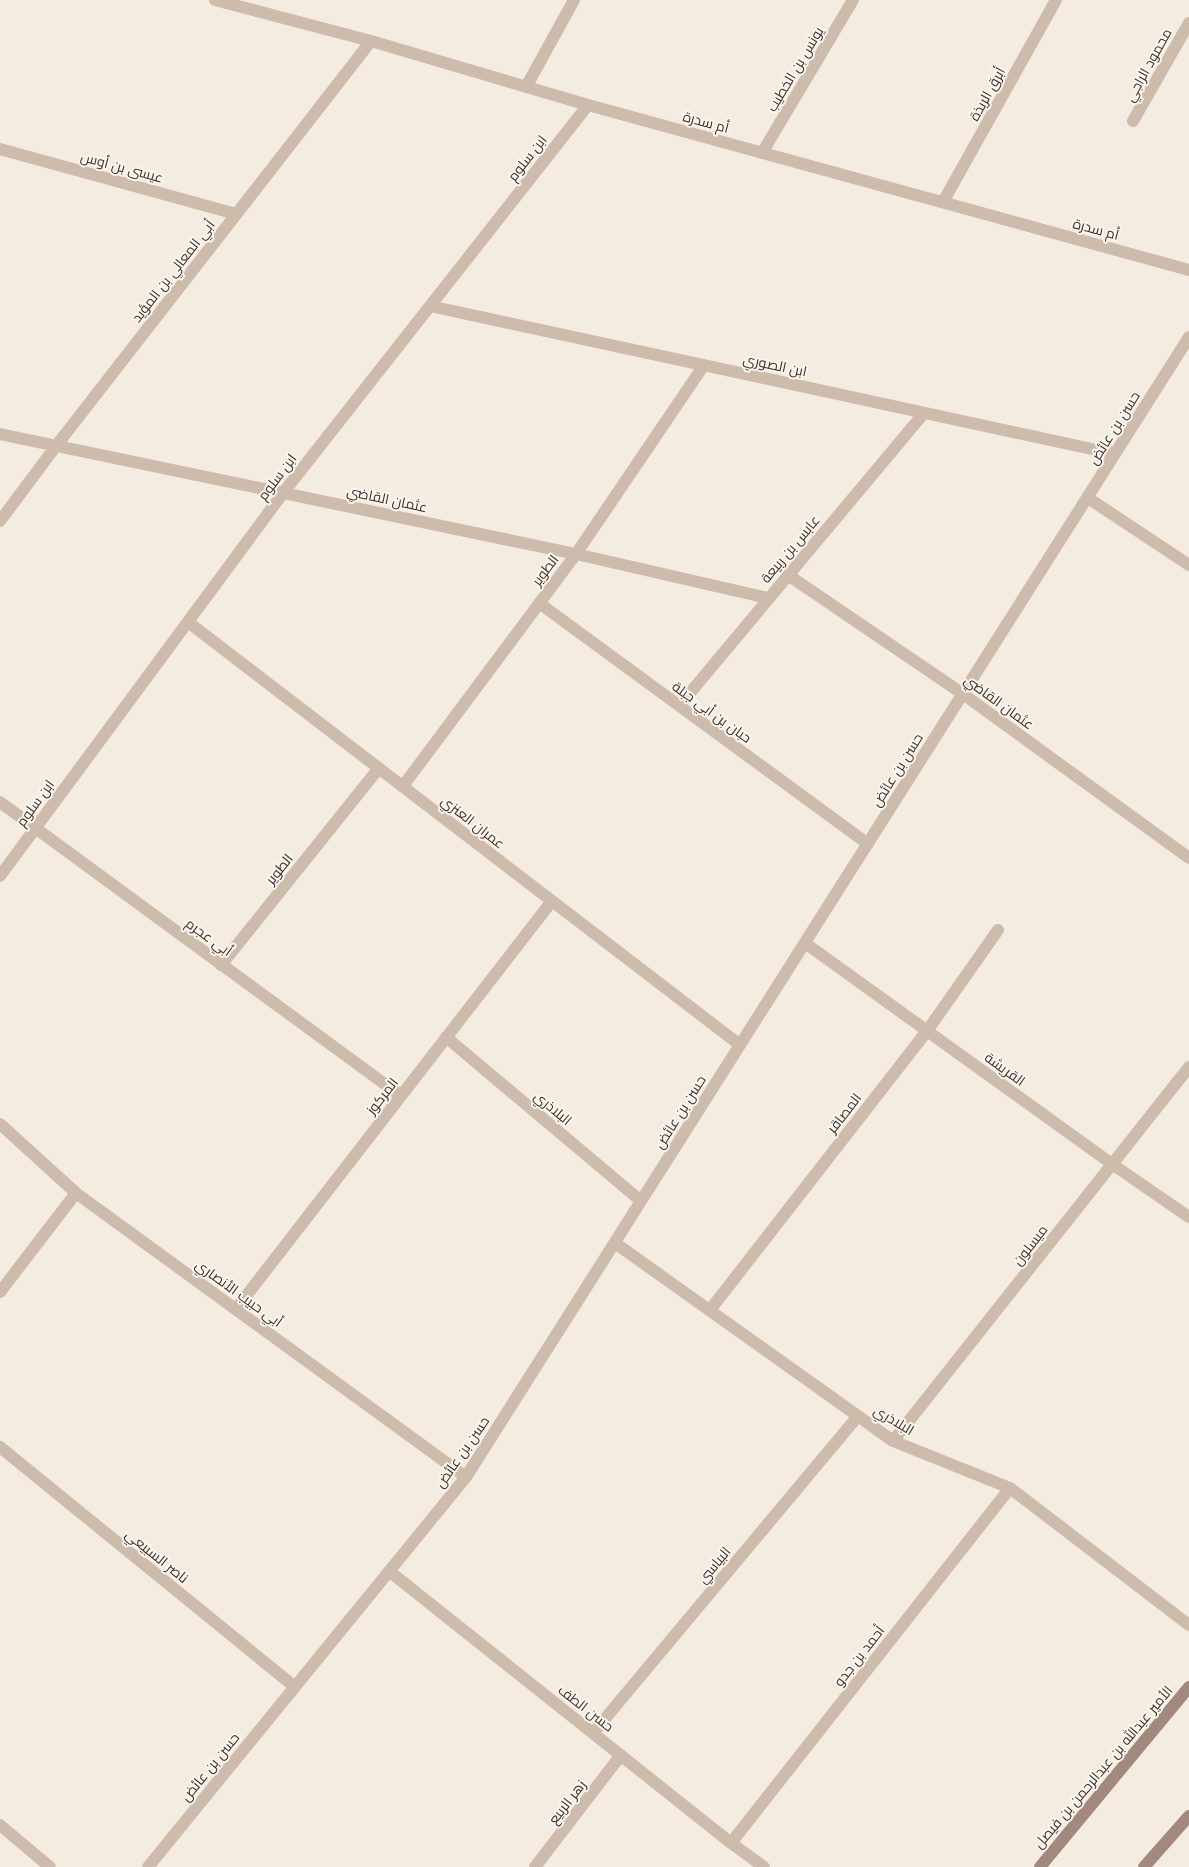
<svg xmlns="http://www.w3.org/2000/svg" width="1189" height="1867" font-family="Montserrat,Cairo,sans-serif">
  <style>
    .lines { fill: none; stroke-linecap: round; stroke-linejoin: round }
    .minor { stroke: #cdbbac; stroke-width: 12 }
    .secondary { stroke: #a18a7d; stroke-width: 12 }
    .labels { text-anchor: middle; stroke-width: 4; stroke-linejoin: round; paint-order: stroke }
    .street-label { font-size: 14px; fill: #3b302b; stroke: #fbf5ee }
  </style>
  <rect width="100%" height="100%" fill="#f4ebe1"/>
  <g class="lines">
    <path class="minor" d="M 215,0 L 371,41 L 588,105 L 1189,270
      M 526,87 L 574,0
      M 1133,121 L 1189,23
      M 0,149 L 236,214
      M 762,153 L 853,0
      M 943,202 L 1056,0
      M 430,306 L 1115,454
      M 0,434 L 576,554 L 768,598
      M 1088,498 L 1189,565
      M 0,521 L 56,446 L 371,41
      M 788,575 L 963,694 L 1189,858
      M 539,603 L 868,844
      M 188,622 L 740,1045
      M 679,706 L 924,413
      M 403,786 L 576,554 L 704,365
      M 0,802 L 401,1096
      M 0,876 L 283,493 L 588,105
      M 805,943 L 1112,1164 L 1189,1217
      M 221,965 L 379,768
      M 446,1037 L 641,1201
      M 0,1124 L 76,1193 L 466,1477
      M 615,1243 L 893,1441 L 1010,1488 L 1189,1625
      M 0,1292 L 76,1193
      M 236,1309 L 552,901
      M 710,1310 L 927,1031 L 998,930
      M 893,1441 L 1189,1067
      M 0,1447 L 295,1687
      M 389,1571 L 731,1843 L 764,1867
      M 593,1733 L 858,1416
      M 0,1825 L 50,1867
      M 731,1843 L 1010,1488
      M 148,1867 L 466,1477 L 1189,337
      M 535,1867 L 621,1755"/>
    <path class="secondary" d="M 1040,1867 L 1189,1687
      M 1144,1867 L 1189,1816"/>
  </g>
  <g class="labels">
    <g class="street-label">
      <text transform="translate(1148 65) rotate(-61)" y="5">محمود الراجي</text>
      <text transform="translate(795 69) rotate(-59)" y="5">يونس بن الخطيب</text>
      <text transform="translate(987 94) rotate(-61)" y="5">أبرق الربذة</text>
      <text transform="translate(706 122) rotate(15)" y="5">أم سدرة</text>
      <text transform="translate(527 158) rotate(-52)" y="5">ابن سلوم</text>
      <text transform="translate(122 167) rotate(15)" y="5">عيسى بن أوس</text>
      <text transform="translate(1096 229) rotate(15)" y="5">أم سدرة</text>
      <text transform="translate(173 271) rotate(-52)" y="5">أبي المعالي بن المؤيد</text>
      <text transform="translate(775 365) rotate(12)" y="5">ابن الصوري</text>
      <text transform="translate(1114 428) rotate(-58)" y="5">حسن بن عائض</text>
      <text transform="translate(277 477) rotate(-53)" y="5">ابن سلوم</text>
      <text transform="translate(387 499) rotate(12)" y="5">عثمان القاضي</text>
      <text transform="translate(790 549) rotate(-50)" y="5">عابس بن ربيعة</text>
      <text transform="translate(545 570) rotate(-53)" y="5">الطوير</text>
      <text transform="translate(999 702) rotate(36)" y="5">عثمان القاضي</text>
      <text transform="translate(712 712) rotate(36)" y="5">حبان بن أبي جبلة</text>
      <text transform="translate(897 770) rotate(-58)" y="5">حسن بن عائض</text>
      <text transform="translate(35 803) rotate(-54)" y="5">ابن سلوم</text>
      <text transform="translate(473 822) rotate(38)" y="5">عمران العنزي</text>
      <text transform="translate(279 869) rotate(-51)" y="5">الطوير</text>
      <text transform="translate(209 937) rotate(36)" y="5">أبي عجرم</text>
      <text transform="translate(1005 1069) rotate(36)" y="5">القريشة</text>
      <text transform="translate(382 1096) rotate(-52)" y="5">المركوز</text>
      <text transform="translate(553 1108) rotate(40)" y="5">البلاذري</text>
      <text transform="translate(680 1112) rotate(-58)" y="5">حسن بن عائض</text>
      <text transform="translate(844 1113) rotate(-52)" y="5">المصاقر</text>
      <text transform="translate(1030 1245) rotate(-52)" y="5">ميسلون</text>
      <text transform="translate(239 1293) rotate(36)" y="5">أبي حبيب الأنصاري</text>
      <text transform="translate(894 1420) rotate(31)" y="5">البلاذري</text>
      <text transform="translate(462 1452) rotate(-55)" y="5">حسن بن عائض</text>
      <text transform="translate(157 1556) rotate(39)" y="5">ناصر السبيعي</text>
      <text transform="translate(714 1565) rotate(-50)" y="5">البياسي</text>
      <text transform="translate(859 1656) rotate(-52)" y="5">أحمد بن جدو</text>
      <text transform="translate(586 1708) rotate(38)" y="5">حسن الطف</text>
      <text transform="translate(210 1767) rotate(-51)" y="5">حسن بن عائض</text>
      <text transform="translate(1103 1767) rotate(-50)" y="5">الأمير عبدالله بن عبدالرحمن بن فيصل</text>
      <text transform="translate(567 1802) rotate(-52)" y="5">زهر الربيع</text>
    </g>
  </g>
</svg>
